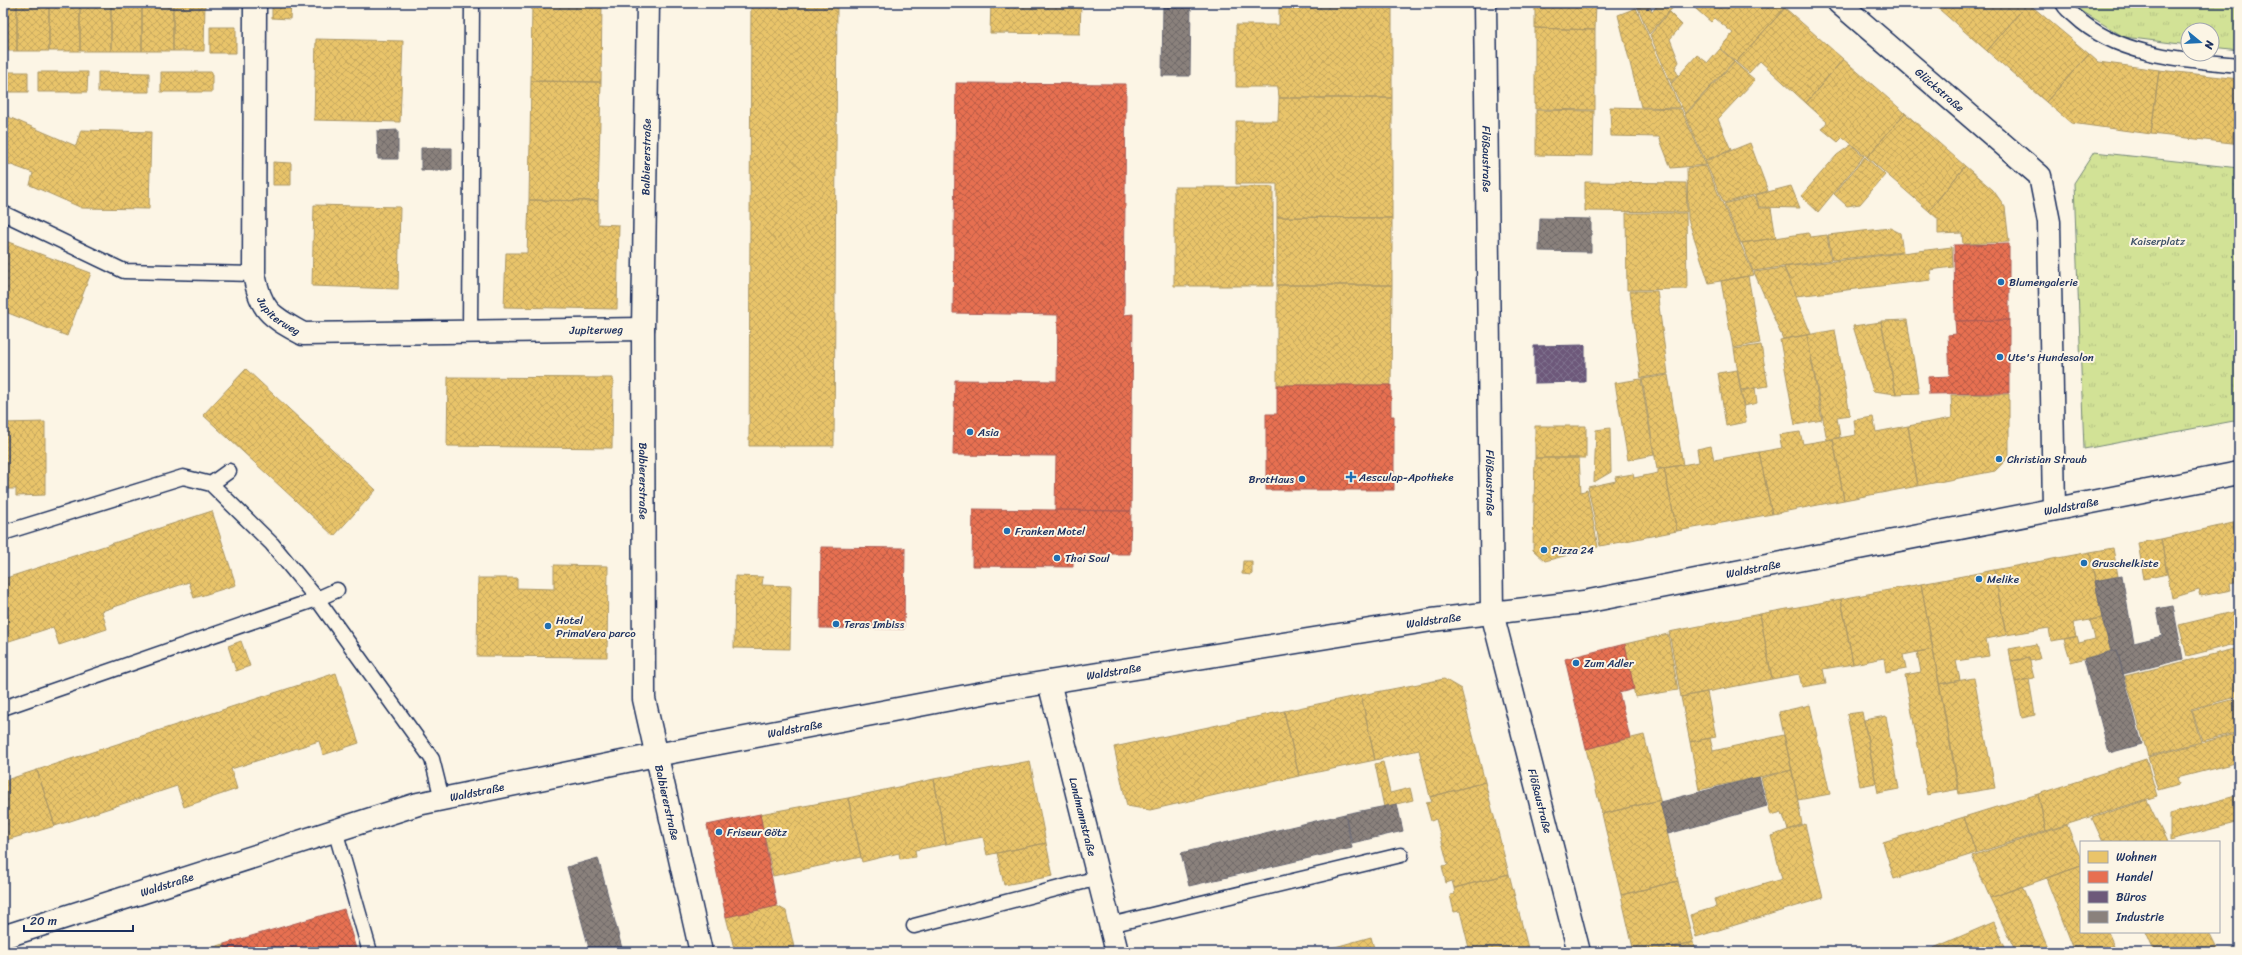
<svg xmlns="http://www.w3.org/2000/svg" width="2242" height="955" font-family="Sriracha,sans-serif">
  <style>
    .park { fill: url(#park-tufts); stroke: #76887a }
    .homes { fill: url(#homes-cross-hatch); stroke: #ab9766 }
    .shops { fill: url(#shops-cross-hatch); stroke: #aa5c55 }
    .offices { fill: url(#offices-cross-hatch); stroke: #544c72 }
    .industry { fill: url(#industry-cross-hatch); stroke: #696873 }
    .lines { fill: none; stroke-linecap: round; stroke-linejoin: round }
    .service-casing { stroke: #1b2f5e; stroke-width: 17 }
    .minor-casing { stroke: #1b2f5e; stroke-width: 25 }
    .tertiary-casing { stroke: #1b2f5e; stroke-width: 25 }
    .service { stroke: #fcf5e5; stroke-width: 14 }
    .minor { stroke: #fcf5e5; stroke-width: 22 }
    .tertiary { stroke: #fcf5e5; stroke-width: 22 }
    .poi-dot { fill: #1f6fb2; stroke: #fcf5e5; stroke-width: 1.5 }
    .labels { text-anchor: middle; stroke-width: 4; stroke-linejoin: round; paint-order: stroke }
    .street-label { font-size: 11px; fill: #1b2f5e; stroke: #fcf5e5 }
    .park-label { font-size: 11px; fill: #405369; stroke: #fcf5e5 }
    .poi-label { font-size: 11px; fill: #1b2f5e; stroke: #fcf5e5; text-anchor: start }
  </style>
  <defs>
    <pattern id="park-tufts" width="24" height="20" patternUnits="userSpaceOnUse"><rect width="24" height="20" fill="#d2e296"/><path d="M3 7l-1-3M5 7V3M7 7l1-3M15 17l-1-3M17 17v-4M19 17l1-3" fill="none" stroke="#b4c284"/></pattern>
    <pattern id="homes-cross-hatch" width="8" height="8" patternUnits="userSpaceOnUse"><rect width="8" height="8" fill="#e9c46a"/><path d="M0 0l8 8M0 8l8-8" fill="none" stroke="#c7a95e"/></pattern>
    <pattern id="shops-cross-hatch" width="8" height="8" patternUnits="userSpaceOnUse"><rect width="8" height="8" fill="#e76f51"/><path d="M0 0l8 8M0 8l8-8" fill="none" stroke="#ba5c46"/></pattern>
    <pattern id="offices-cross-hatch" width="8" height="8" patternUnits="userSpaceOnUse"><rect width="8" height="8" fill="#6d597a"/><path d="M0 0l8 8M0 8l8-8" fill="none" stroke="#80738f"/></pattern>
    <pattern id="industry-cross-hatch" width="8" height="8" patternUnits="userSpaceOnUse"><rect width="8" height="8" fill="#8a817c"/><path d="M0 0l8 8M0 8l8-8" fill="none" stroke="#706a69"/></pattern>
  </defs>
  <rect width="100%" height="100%" fill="#fcf5e5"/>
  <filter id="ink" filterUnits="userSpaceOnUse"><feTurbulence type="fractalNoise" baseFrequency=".025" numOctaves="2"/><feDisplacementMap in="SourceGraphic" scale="8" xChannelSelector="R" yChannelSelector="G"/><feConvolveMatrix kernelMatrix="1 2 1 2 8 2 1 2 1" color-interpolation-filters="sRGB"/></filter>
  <g filter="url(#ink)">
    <path class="park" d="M 2072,3 L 2239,3 L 2239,50 L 2212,47 L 2212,30 L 2188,30 L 2188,45 L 2124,37 L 2072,5 Z
      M 2094,152 L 2239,168 L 2239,420 L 2084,449 L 2074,183 Z"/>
    <path class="homes" d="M 3,3 L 17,3 L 17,51 L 3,51 Z
      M 17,3 L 49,3 L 49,51 L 17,51 Z
      M 49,3 L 80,3 L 80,51 L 49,51 Z
      M 80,3 L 111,3 L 111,51 L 80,51 Z
      M 111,3 L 142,3 L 142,51 L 111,51 Z
      M 142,3 L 173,3 L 173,51 L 142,51 Z
      M 173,3 L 205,3 L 204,51 L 173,51 Z
      M 272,3 L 291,3 L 290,19 L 272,18 Z
      M 532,3 L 602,3 L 601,82 L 531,81 Z
      M 751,3 L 837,3 L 834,446 L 749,446 Z
      M 991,3 L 1081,3 L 1080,34 L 990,33 Z
      M 1279,3 L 1392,3 L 1279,4 Z
      M 1535,3 L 1596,3 L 1595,30 L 1535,28 Z
      M 1636,3 L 1648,3 L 1652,12 L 1659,3 L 1677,3 L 1649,34 Z
      M 1689,3 L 1779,3 L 1785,8 L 1736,62 L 1720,48 L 1733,33 L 1715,18 L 1711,22 Z
      M 1932,3 L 2028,3 L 1987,51 Z
      M 2028,3 L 2089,54 L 2046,102 L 1987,51 Z
      M 1279,4 L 1392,4 L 1392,98 L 1279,98 L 1278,87 L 1236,87 L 1236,25 L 1279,25 Z
      M 1636,8 L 1680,108 L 1641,107 L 1618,15 Z
      M 1785,8 L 1843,59 L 1806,103 L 1760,61 L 1749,73 L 1736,62 Z
      M 1669,12 L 1682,25 L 1670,39 L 1679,62 L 1675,68 L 1678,75 L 1671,83 L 1650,35 Z
      M 210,27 L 236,27 L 236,53 L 210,53 Z
      M 1535,28 L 1595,30 L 1595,110 L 1535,109 Z
      M 316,39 L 403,41 L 400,122 L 314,120 Z
      M 1720,49 L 1734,61 L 1685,114 L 1671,84 L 1697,55 L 1708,63 Z
      M 2089,54 L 2098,62 L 2159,70 L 2151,134 L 2071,123 L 2046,102 Z
      M 1843,59 L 1905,113 L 1867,157 L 1843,137 L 1838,142 L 1822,129 L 1827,122 L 1806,103 Z
      M 1734,62 L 1755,80 L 1718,119 L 1731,150 L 1705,160 L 1685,115 Z
      M 2159,70 L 2239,79 L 2232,143 L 2151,134 Z
      M 3,72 L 28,72 L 28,92 L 3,92 Z
      M 38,72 L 88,72 L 87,92 L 38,92 Z
      M 98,72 L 149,73 L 149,92 L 98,92 Z
      M 161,72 L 212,72 L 212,92 L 161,92 Z
      M 531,81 L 601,82 L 598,201 L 529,200 Z
      M 2239,89 L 2239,144 L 2232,143 Z
      M 1279,98 L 1392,98 L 1392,218 L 1277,217 L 1277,184 L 1236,184 L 1236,121 L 1278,121 Z
      M 1610,107 L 1681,109 L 1706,165 L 1671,168 L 1659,137 L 1611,136 Z
      M 1536,110 L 1594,111 L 1593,156 L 1536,155 Z
      M 1905,113 L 1965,166 L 1929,211 L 1867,157 Z
      M 4,115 L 76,146 L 81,130 L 151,132 L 149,209 L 82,208 L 30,185 L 33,173 L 3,162 Z
      M 1750,143 L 1768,191 L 1724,203 L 1705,161 Z
      M 1851,145 L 1864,156 L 1818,212 L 1801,196 L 1837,155 Z
      M 1865,157 L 1885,175 L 1860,204 L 1847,206 L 1834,194 Z
      M 273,162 L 291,163 L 291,185 L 273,185 Z
      M 1706,166 L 1754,275 L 1709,283 L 1688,219 L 1687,168 Z
      M 1965,166 L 1993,190 L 2005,207 L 2009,242 L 1963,244 L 1962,233 L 1938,234 L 1938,219 L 1929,211 Z
      M 1585,182 L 1686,183 L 1687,212 L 1585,211 Z
      M 1791,186 L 1800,208 L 1759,207 L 1756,195 Z
      M 1174,187 L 1273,187 L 1273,286 L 1174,286 Z
      M 1755,196 L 1759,208 L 1771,208 L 1776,238 L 1741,243 L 1724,204 Z
      M 529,200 L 598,201 L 598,224 L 619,225 L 617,309 L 504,307 L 506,253 L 527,253 Z
      M 314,205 L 400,207 L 398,289 L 312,286 Z
      M 1626,213 L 1686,213 L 1687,289 L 1627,290 Z
      M 1277,217 L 1392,218 L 1392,285 L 1277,285 Z
      M 1890,228 L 1900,233 L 1903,252 L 1832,260 L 1828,235 Z
      M 1808,233 L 1811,237 L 1827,235 L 1831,260 L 1753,271 L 1742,243 Z
      M 3,240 L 91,273 L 67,336 L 3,311 Z
      M 1952,247 L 1953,267 L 1930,270 L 1931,280 L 1796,296 L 1784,267 Z
      M 1784,268 L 1811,334 L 1783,339 L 1754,272 Z
      M 1748,276 L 1760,343 L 1733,348 L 1721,281 Z
      M 1277,285 L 1392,285 L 1391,385 L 1277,385 Z
      M 1630,291 L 1657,291 L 1668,374 L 1641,378 Z
      M 1907,320 L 1919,393 L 1896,394 L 1881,321 Z
      M 1881,322 L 1896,394 L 1873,391 L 1853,326 Z
      M 1835,330 L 1850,415 L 1837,417 L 1840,437 L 1827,440 L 1807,335 Z
      M 1807,335 L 1822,420 L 1795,425 L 1780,340 Z
      M 1761,345 L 1768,386 L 1741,390 L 1734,349 Z
      M 246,369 L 376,490 L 334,536 L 203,415 Z
      M 1737,370 L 1746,422 L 1726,426 L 1718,373 Z
      M 1668,375 L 1683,465 L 1657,469 L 1642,379 Z
      M 448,377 L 613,378 L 612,448 L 447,446 Z
      M 1641,379 L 1654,455 L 1628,460 L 1615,383 Z
      M 1755,388 L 1757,403 L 1744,406 L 1741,391 Z
      M 2009,394 L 2009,457 L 1995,471 L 1918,486 L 1908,426 L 1952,418 L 1951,395 Z
      M 1873,417 L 1876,432 L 1908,426 L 1918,486 L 1844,500 L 1833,439 L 1856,435 L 1854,420 Z
      M 45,422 L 45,495 L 16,496 L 16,489 L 3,489 L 3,423 Z
      M 1535,426 L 1586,426 L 1586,458 L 1535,458 Z
      M 1610,428 L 1611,472 L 1594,482 L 1596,430 Z
      M 1800,432 L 1803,444 L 1833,439 L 1844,500 L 1772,514 L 1759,452 L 1782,448 L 1779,435 Z
      M 1711,446 L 1714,460 L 1759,452 L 1772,514 L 1677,531 L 1664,468 L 1699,462 L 1697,449 Z
      M 1535,458 L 1579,458 L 1581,492 L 1587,490 L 1598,547 L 1545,561 L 1533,550 Z
      M 1664,468 L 1677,531 L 1600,546 L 1588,487 L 1616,481 L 1615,477 L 1633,474 L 1634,478 L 1658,473 L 1658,470 Z
      M 212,511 L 236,585 L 194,598 L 189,582 L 102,611 L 107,629 L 59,645 L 53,627 L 3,643 L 3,579 Z
      M 2239,522 L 2239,550 L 2233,523 Z
      M 2233,523 L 2239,550 L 2239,582 L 2230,584 L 2231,590 L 2201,596 L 2199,590 L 2172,598 L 2161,539 Z
      M 2161,539 L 2167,574 L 2144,579 L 2138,543 Z
      M 2113,548 L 2118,576 L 2095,581 L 2090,552 Z
      M 2090,552 L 2102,618 L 2073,623 L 2076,637 L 2051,641 L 2049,628 L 2006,635 L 1994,570 Z
      M 1243,561 L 1252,561 L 1252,575 L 1242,574 Z
      M 554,565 L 608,566 L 607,657 L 477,656 L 478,578 L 517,578 L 517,588 L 554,589 Z
      M 1994,570 L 2006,635 L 1986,639 L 1989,656 L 1956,661 L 1960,680 L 1939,684 L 1921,584 Z
      M 735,576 L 763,577 L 762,585 L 791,586 L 790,649 L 734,648 Z
      M 1921,584 L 1933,649 L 1903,655 L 1906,669 L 1886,673 L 1884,658 L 1853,664 L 1841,599 Z
      M 1841,599 L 1853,664 L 1823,669 L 1826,683 L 1802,687 L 1799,674 L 1772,679 L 1760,614 Z
      M 2237,611 L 2239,621 L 2239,643 L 2187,656 L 2179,625 Z
      M 1760,614 L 1772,679 L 1681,697 L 1669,632 Z
      M 2102,618 L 2111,651 L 2071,662 L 2064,639 L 2077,636 L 2079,643 L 2095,639 L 2090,620 Z
      M 1668,634 L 1678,690 L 1635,697 L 1625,644 Z
      M 241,641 L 250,666 L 236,671 L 228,646 Z
      M 2036,644 L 2040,659 L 2030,661 L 2029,658 L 2011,661 L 2009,649 Z
      M 2239,648 L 2239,696 L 2191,709 L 2201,742 L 2148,756 L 2125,676 Z
      M 1933,649 L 1959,789 L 1927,795 L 1905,675 L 1921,672 L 1917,652 Z
      M 2029,658 L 2034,678 L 2015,682 L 2011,661 Z
      M 336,673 L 359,743 L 323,755 L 319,741 L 231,769 L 237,789 L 184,807 L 177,786 L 55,826 L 37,770 Z
      M 1974,678 L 1995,788 L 1959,794 L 1939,684 Z
      M 1444,679 L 1461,689 L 1485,782 L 1430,797 L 1419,750 L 1375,760 L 1361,695 Z
      M 2029,679 L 2035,715 L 2022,718 L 2015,682 Z
      M 1707,692 L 1716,737 L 1690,742 L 1681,697 Z
      M 1361,695 L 1375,760 L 1299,776 L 1284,711 Z
      M 2239,698 L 2239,732 L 2202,741 L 2192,710 Z
      M 1810,705 L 1830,794 L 1798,800 L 1779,712 Z
      M 1284,711 L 1299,776 L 1150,810 L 1127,806 L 1114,747 Z
      M 1862,712 L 1876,783 L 1860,786 L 1847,714 Z
      M 1886,716 L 1899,789 L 1878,793 L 1864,720 Z
      M 2239,733 L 2239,762 L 2177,778 L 2179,784 L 2158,790 L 2148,757 Z
      M 1644,735 L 1660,800 L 1602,814 L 1586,749 Z
      M 1784,735 L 1792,770 L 1699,790 L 1690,742 L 1710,738 L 1713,751 Z
      M 2146,759 L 2157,796 L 2046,831 L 2038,794 Z
      M 1030,761 L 1046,843 L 987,855 L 983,837 L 946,844 L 934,779 Z
      M 1383,762 L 1390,793 L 1410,788 L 1413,800 L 1384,807 L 1375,764 Z
      M 37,770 L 55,826 L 3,841 L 3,781 Z
      M 1792,770 L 1802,824 L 1788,830 L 1782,812 L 1771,815 L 1761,778 Z
      M 934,779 L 946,844 L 915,850 L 916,857 L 900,859 L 899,853 L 862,862 L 848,798 Z
      M 1485,782 L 1509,874 L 1454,888 L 1452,881 L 1446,883 L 1442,866 L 1448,865 L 1436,819 L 1431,821 L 1426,803 L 1432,802 L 1430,797 Z
      M 2038,794 L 2046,831 L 1976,853 L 1964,817 Z
      M 2239,795 L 2239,822 L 2170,840 L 2170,814 Z
      M 848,798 L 861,857 L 773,876 L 760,814 Z
      M 1660,800 L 1678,881 L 1621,895 L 1602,814 Z
      M 2147,800 L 2167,842 L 2103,842 L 2092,818 Z
      M 1964,817 L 1976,853 L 1894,879 L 1883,842 Z
      M 1805,824 L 1823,898 L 1696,937 L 1690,915 L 1716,907 L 1714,899 L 1782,879 L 1771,836 Z
      M 2067,825 L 2081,859 L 2081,866 L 1990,898 L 1972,856 Z
      M 1046,843 L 1053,876 L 1004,885 L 997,853 Z
      M 2081,866 L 2081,932 L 2108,932 L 2117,952 L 2075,952 L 2046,878 Z
      M 1509,874 L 1529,952 L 1470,952 L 1460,911 L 1454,912 L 1450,895 L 1455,894 L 1454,888 Z
      M 1678,881 L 1693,942 L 1652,952 L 1634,952 L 1621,895 Z
      M 2022,886 L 2050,952 L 2016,952 L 1990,898 Z
      M 777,906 L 786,911 L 795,952 L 735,952 L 726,917 Z
      M 1994,922 L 2007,952 L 1930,952 L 1929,950 Z
      M 2146,932 L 2209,932 L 2218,950 L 2213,952 L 2155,952 Z
      M 1371,937 L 1375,952 L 1317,952 Z
      M 1693,942 L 1695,952 L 1652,952 Z
      M 224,944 L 227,952 L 197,952 Z
      M 2239,946 L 2239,952 L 2225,952 Z"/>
    <path class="shops" d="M 956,83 L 1126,84 L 1124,315 L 1133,314 L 1131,511 L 1055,510 L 1056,456 L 953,455 L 955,380 L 1057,381 L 1058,315 L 953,313 Z
      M 2009,244 L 2009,320 L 1955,321 L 1954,245 Z
      M 2009,320 L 2009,393 L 1929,394 L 1928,377 L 1950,376 L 1948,335 L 1956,334 L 1955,321 Z
      M 1277,385 L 1391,385 L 1391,416 L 1394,416 L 1394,490 L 1266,490 L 1266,414 L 1277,414 Z
      M 973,509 L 1131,511 L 1130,554 L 1073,554 L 1073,567 L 972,566 Z
      M 821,547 L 905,548 L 904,629 L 820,628 Z
      M 1625,644 L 1634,689 L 1619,693 L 1630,738 L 1586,749 L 1565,659 Z
      M 760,814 L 777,906 L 726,917 L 707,825 Z
      M 344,909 L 357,952 L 227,952 L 224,944 Z"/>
    <path class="offices" d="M 1585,345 L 1585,382 L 1534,383 L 1534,346 Z"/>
    <path class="industry" d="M 1163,3 L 1191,3 L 1190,76 L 1162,76 Z
      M 398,130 L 398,159 L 378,159 L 377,131 Z
      M 421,148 L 452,148 L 452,170 L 421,170 Z
      M 1540,218 L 1591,219 L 1591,252 L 1539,251 Z
      M 2122,576 L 2134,643 L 2162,636 L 2157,609 L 2173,606 L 2183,659 L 2123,674 L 2117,650 L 2111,651 L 2102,618 L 2095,581 Z
      M 2117,650 L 2142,744 L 2109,753 L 2084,659 Z
      M 1759,777 L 1767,806 L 1668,834 L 1660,802 Z
      M 1397,804 L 1403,831 L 1352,843 L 1345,814 Z
      M 1345,814 L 1352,848 L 1189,886 L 1181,853 Z
      M 598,858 L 623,952 L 590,952 L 567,867 Z"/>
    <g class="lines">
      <defs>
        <path id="service" d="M 2063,3 C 2065,9 2071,12 2075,16 C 2117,56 2184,60 2239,65
          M 3,213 L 124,271 L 254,274
          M 470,332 L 472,3
          M 211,484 L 229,471
          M 3,533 L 183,477 L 211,484 L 272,544 L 317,599 L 432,759 L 442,799
          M 3,708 L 317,599 L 337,590
          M 335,830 L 370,952
          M 1110,925 L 1401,855
          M 914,926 L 1098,878"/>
        <g id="minor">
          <path id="s1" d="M 255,3 L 254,274 C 261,312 271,316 303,334 L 643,329"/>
          <path id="s2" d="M 648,3 L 643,329 L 644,699 L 701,952"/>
          <path id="s3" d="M 1839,3 L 2040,176 L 2049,222 L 2054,508"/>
          <path id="s4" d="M 1049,682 L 1117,952"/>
        </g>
        <g id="tertiary">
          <path id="s5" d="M 1485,3 L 1492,613 L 1579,952"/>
          <path id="s6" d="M 3,937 L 418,804 L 656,755 L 993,691 L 1432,620 L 1584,602 L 2239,473"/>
        </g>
      </defs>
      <use href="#service" class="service-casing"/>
      <use href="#minor" class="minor-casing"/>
      <use href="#tertiary" class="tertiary-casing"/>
      <use href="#service" class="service"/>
      <use href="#minor" class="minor"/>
      <use href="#tertiary" class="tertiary"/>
    </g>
  </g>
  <g class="poi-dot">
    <circle cx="2001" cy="282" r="4"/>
    <circle cx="2000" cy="357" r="4"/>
    <circle cx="970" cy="432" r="4"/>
    <circle cx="1999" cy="459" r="4"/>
    <path d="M1349 471h4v4h4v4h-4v4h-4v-4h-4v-4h4z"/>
    <circle cx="1302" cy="479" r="4"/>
    <circle cx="1007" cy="531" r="4"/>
    <circle cx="1544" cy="550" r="4"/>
    <circle cx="1057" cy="558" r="4"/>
    <circle cx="2084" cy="563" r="4"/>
    <circle cx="1979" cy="579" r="4"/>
    <circle cx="836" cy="624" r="4"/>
    <circle cx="548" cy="626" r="4"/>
    <circle cx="1576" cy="663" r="4"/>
    <circle cx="719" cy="832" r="4"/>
  </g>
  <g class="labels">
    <g class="street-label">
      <text dy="4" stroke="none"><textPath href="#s3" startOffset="133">Glückstraße</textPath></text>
      <text transform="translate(646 157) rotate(-89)" y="4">Balbiererstraße</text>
      <text dy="4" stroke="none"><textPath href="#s5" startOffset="156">Flößaustraße</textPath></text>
      <text dy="4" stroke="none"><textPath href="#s1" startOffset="322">Jupiterweg</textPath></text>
      <text dy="4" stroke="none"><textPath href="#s1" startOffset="646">Jupiterweg</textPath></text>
      <text dy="4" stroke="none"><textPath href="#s2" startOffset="478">Balbiererstraße</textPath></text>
      <text dy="4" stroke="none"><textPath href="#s5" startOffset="480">Flößaustraße</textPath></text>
      <text dy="4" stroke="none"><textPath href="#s6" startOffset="2116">Waldstraße</textPath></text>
      <text dy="4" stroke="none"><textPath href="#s6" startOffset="1792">Waldstraße</textPath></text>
      <text dy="4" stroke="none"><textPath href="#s6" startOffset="1468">Waldstraße</textPath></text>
      <text dy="4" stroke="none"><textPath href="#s6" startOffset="1144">Waldstraße</textPath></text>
      <text dy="4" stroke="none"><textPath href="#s6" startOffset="820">Waldstraße</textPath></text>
      <text dy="4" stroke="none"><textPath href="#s6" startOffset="496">Waldstraße</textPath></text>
      <text dy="4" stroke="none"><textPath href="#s5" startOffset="804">Flößaustraße</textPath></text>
      <text dy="4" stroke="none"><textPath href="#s2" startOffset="802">Balbiererstraße</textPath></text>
      <text dy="4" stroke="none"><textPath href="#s4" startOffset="139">Landmannstraße</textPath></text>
      <text dy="4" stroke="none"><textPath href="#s6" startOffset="172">Waldstraße</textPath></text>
    </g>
    <g class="park-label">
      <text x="2158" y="245">Kaiserplatz</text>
    </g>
    <g class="poi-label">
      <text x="2009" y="286">Blumengalerie</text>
      <text x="2008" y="361">Ute's Hundesalon</text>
      <text x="978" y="436">Asia</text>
      <text x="2007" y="463">Christian Straub</text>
      <text x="1359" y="481">Aesculap-Apotheke</text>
      <text x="1294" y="483" text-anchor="end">BrotHaus</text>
      <text x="1015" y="535">Franken Motel</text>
      <text x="1552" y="554">Pizza 24</text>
      <text x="1065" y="562">Thai Soul</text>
      <text x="2092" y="567">Gruschelkiste</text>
      <text x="1987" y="583">Melike</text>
      <text x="556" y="624">Hotel<tspan x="556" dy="13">PrimaVera parco</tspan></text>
      <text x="844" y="628">Teras Imbiss</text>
      <text x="1584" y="667">Zum Adler</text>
      <text x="727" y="836">Friseur Götz</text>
    </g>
  </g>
  <rect width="2242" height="955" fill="none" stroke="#fcf5e5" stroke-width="16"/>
  <rect x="8" y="8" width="2226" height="939" fill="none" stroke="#1b2f5e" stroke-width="1.5" filter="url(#ink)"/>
  <rect x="2080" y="841" width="140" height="92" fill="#fcf5e5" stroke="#a2a6af"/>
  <rect x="2088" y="851" width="20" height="12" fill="#e9c46a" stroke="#a2a6af"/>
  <text x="2116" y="861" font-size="12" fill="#1b2f5e">Wohnen</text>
  <rect x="2088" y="871" width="20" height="12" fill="#e76f51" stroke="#a2a6af"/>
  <text x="2116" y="881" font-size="12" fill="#1b2f5e">Handel</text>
  <rect x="2088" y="891" width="20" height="12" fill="#6d597a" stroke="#a2a6af"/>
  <text x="2116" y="901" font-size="12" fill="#1b2f5e">Büros</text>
  <rect x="2088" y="911" width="20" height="12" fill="#8a817c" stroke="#a2a6af"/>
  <text x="2116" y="921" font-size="12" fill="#1b2f5e">Industrie</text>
  <g transform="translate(2200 42) rotate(108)"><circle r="19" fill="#fcf5e5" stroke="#a2a6af"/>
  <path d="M0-3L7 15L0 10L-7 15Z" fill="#1f6fb2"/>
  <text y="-6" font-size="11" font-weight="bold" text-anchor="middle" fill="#1b2f5e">N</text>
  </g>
  <path d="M24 925v6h109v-6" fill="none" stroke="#1b2f5e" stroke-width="2"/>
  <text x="30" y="925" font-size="12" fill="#1b2f5e" stroke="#fcf5e5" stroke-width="3" paint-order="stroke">20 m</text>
</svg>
